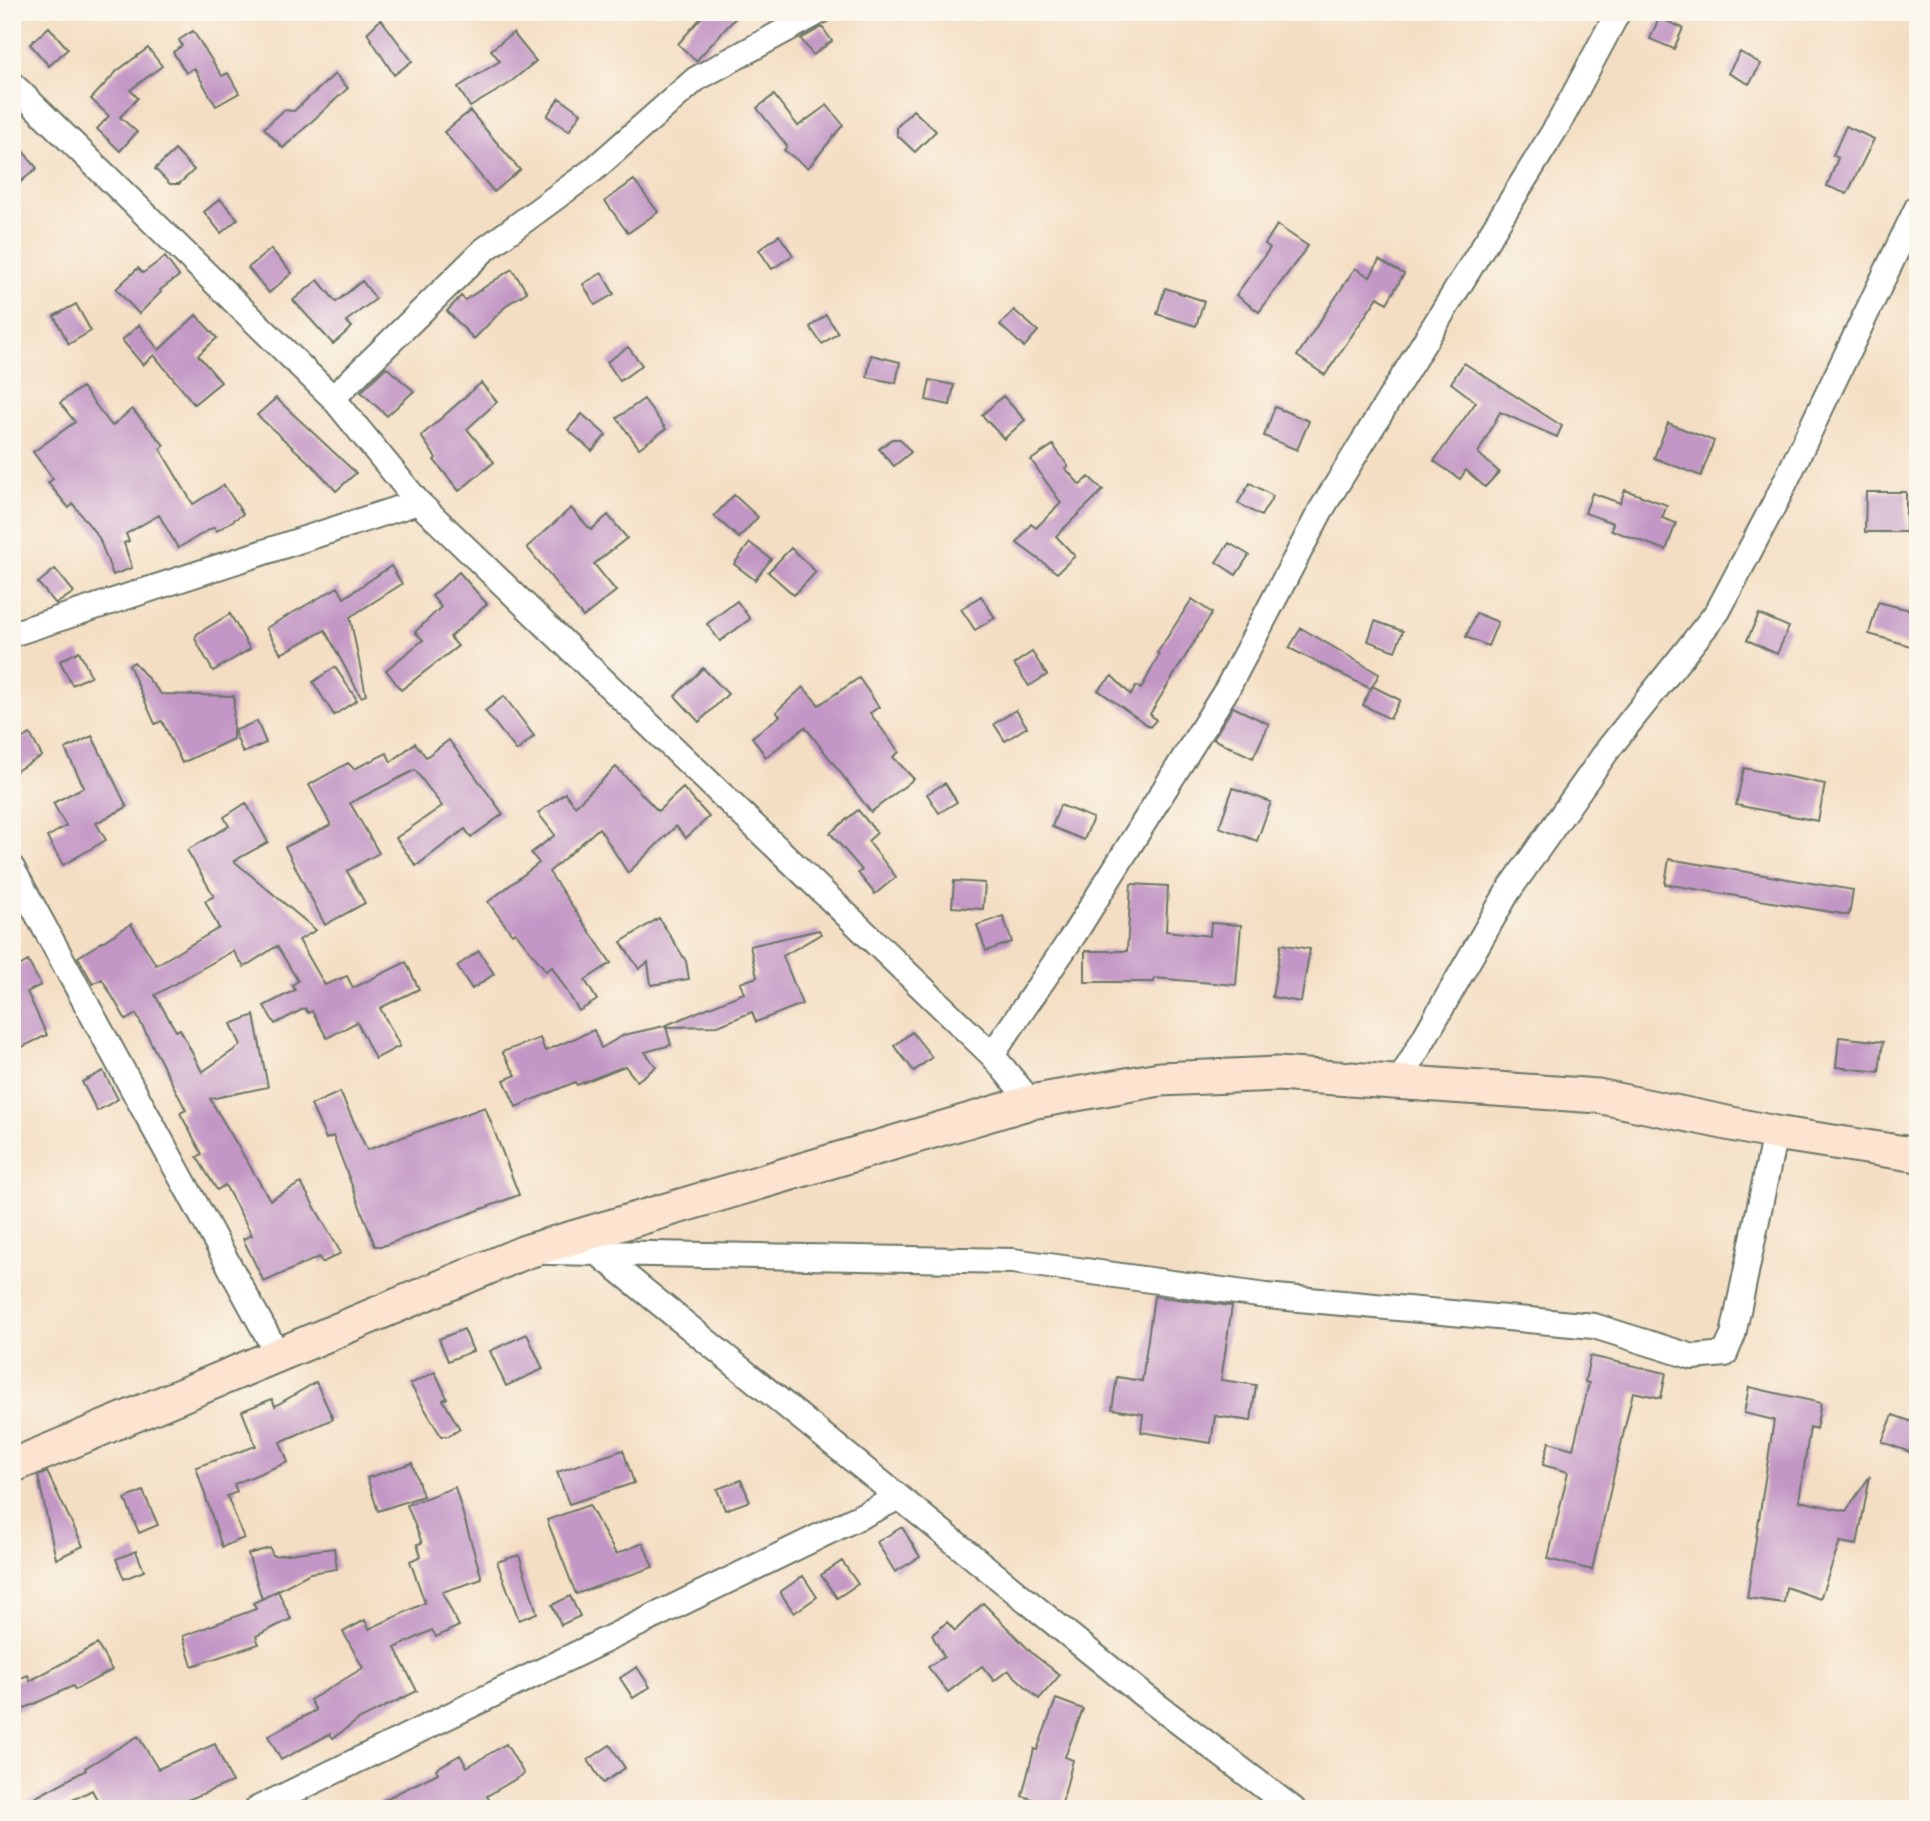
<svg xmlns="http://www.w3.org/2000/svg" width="1930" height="1821" font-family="Alegreya,serif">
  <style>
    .building { fill: #c296c5 }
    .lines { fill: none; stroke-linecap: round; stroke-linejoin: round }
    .minor-casing { stroke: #6a7566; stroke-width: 28 }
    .secondary-casing { stroke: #6a7566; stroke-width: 37 }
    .minor { stroke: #fff; stroke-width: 24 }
    .secondary { stroke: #fde4d0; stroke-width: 33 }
  </style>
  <rect width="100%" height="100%" fill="#fbf7ec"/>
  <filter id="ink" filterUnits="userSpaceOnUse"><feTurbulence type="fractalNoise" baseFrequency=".0143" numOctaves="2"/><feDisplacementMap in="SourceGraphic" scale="14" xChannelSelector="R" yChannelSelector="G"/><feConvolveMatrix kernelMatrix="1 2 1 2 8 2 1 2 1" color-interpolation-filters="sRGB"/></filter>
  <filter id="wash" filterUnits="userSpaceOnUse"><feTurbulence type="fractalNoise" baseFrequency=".00686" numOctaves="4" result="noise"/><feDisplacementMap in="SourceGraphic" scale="28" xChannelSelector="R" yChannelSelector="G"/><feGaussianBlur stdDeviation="1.57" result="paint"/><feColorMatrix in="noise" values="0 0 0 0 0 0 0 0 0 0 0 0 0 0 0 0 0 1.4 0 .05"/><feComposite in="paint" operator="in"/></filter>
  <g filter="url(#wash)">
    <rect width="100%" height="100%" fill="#f4dec3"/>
    <g id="blocks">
      <path class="building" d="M 706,12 L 741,12 L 696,61 L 678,44 Z
        M 1659,18 L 1683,28 L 1674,49 L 1650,39 Z
        M 381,19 L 412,61 L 394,75 L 367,33 Z
        M 49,27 L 68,49 L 49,66 L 30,44 Z
        M 822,27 L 832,41 L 813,55 L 801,39 Z
        M 193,31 L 222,76 L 228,73 L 239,93 L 216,106 L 194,68 L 186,73 L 173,52 L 182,46 L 179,40 Z
        M 513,33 L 536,61 L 507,85 L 470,107 L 458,87 L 500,61 L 491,50 Z
        M 148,48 L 162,66 L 130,90 L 138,98 L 120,117 L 137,132 L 120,151 L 97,129 L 109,116 L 91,99 L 117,71 Z
        M 1740,52 L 1761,64 L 1749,84 L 1728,73 Z
        M 335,74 L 348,88 L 283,148 L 264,128 L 284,110 L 294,111 Z
        M 774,95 L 798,126 L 827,105 L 843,125 L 808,168 L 784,150 L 787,146 L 757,108 Z
        M 559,98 L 581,113 L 569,131 L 547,116 Z
        M 913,110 L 936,131 L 915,152 L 897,135 L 897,127 Z
        M 470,111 L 520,170 L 494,192 L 444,132 Z
        M 1846,126 L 1874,139 L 1847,194 L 1827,186 L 1838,158 L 1833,155 Z
        M 12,138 L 37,168 L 12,189 Z
        M 175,150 L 194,170 L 179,184 L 170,184 L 155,169 Z
        M 634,180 L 658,212 L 628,233 L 605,201 Z
        M 220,199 L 238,219 L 221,233 L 204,212 Z
        M 1277,225 L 1308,246 L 1259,312 L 1236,295 L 1270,248 L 1265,244 Z
        M 779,235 L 793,255 L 772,269 L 759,250 Z
        M 271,249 L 292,273 L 269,293 L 248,268 Z
        M 165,257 L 179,276 L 160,290 L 161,292 L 139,314 L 116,289 L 138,268 L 143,273 Z
        M 1379,260 L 1404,274 L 1387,303 L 1378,297 L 1325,375 L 1297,356 L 1355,268 L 1370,277 Z
        M 512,269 L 527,292 L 508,304 L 474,339 L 447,311 L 461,296 L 465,300 Z
        M 602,273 L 614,294 L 595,305 L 583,284 Z
        M 318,280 L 336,302 L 362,281 L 376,299 L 346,321 L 352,327 L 333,344 L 293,300 Z
        M 1165,288 L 1204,301 L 1196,326 L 1157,314 Z
        M 76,304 L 91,331 L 69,344 L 54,316 Z
        M 1014,310 L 1038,331 L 1024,347 L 1000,325 Z
        M 196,315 L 217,338 L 198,355 L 221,382 L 194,404 L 154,355 L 143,365 L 122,340 L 139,325 L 159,350 Z
        M 826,315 L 838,333 L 822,344 L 810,327 Z
        M 628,347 L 642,365 L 620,381 L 607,362 Z
        M 871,355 L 900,362 L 896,383 L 867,377 Z
        M 1464,363 L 1562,426 L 1557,437 L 1500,412 L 1478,453 L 1499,472 L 1485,487 L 1466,470 L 1460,479 L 1434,461 L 1476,402 L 1451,383 Z
        M 386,367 L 414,391 L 387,416 L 361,392 Z
        M 930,380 L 954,385 L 950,405 L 926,400 Z
        M 481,383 L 497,402 L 467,429 L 494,462 L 459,491 L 434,460 L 436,458 L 421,436 Z
        M 82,387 L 112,426 L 132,409 L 164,445 L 160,449 L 193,504 L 224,485 L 243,514 L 217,531 L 214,527 L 178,548 L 159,515 L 126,534 L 129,541 L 124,543 L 132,568 L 113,575 L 99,538 L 73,504 L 69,508 L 48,483 L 53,479 L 33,452 L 75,422 L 60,403 Z
        M 1003,396 L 1025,420 L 1004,439 L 982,415 Z
        M 276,398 L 356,473 L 336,491 L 313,466 L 257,415 Z
        M 644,399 L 666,429 L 639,448 L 617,418 Z
        M 1275,407 L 1309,421 L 1297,450 L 1264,436 Z
        M 582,414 L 606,435 L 592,451 L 568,430 Z
        M 1668,423 L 1714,441 L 1701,476 L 1654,458 Z
        M 892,439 L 900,439 L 911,452 L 894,466 L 879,449 Z
        M 1053,445 L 1068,466 L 1065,468 L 1080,485 L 1089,477 L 1103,490 L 1056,536 L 1075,556 L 1057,573 L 1017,543 L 1031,524 L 1036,528 L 1061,503 L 1031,460 Z
        M 1250,483 L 1273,496 L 1261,516 L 1238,503 Z
        M 1625,490 L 1667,505 L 1662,518 L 1676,523 L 1666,550 L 1611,530 L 1613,523 L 1585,513 L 1592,493 L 1620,503 Z
        M 1866,492 L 1906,492 L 1906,532 L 1865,532 Z
        M 734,495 L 758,517 L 739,538 L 714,516 Z
        M 571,508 L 591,530 L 608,515 L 627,538 L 594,564 L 616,591 L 583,617 L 527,547 Z
        M 750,543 L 771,559 L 755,580 L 734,564 Z
        M 1229,543 L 1249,555 L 1236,575 L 1216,562 Z
        M 791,548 L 816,572 L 794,595 L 768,572 Z
        M 391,566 L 402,584 L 350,617 L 366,695 L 361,697 L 325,630 L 281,654 L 266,628 L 338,587 L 344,598 Z
        M 55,569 L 74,592 L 56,604 L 38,583 Z
        M 459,572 L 487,604 L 450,637 L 458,646 L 401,690 L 386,670 L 423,640 L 415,632 L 441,607 L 432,596 Z
        M 981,596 L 995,618 L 975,630 L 961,609 Z
        M 1192,599 L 1212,613 L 1150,714 L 1156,720 L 1150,727 L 1098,690 L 1112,676 L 1131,695 L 1136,686 L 1141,689 L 1159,655 L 1157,653 Z
        M 737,601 L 750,619 L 720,641 L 707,624 Z
        M 1878,602 L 1918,612 L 1914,647 L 1869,634 Z
        M 1476,613 L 1498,622 L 1488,646 L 1466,637 Z
        M 230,614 L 250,649 L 213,671 L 195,639 L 197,634 Z
        M 1759,614 L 1789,627 L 1777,654 L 1747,640 Z
        M 1375,621 L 1403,631 L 1395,651 L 1368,641 Z
        M 1301,628 L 1379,674 L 1371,689 L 1289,648 Z
        M 79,651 L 91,676 L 72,685 L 60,661 Z
        M 1032,652 L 1047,675 L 1029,686 L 1014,664 Z
        M 134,662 L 161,694 L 234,696 L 233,739 L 182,763 L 162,721 L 155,724 L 129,665 Z
        M 335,667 L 357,700 L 334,715 L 313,682 Z
        M 703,668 L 728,694 L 699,722 L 675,696 Z
        M 859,678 L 879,707 L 870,713 L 899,752 L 893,757 L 914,779 L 871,812 L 805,727 L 766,757 L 752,737 L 780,716 L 776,712 L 803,687 L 819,705 Z
        M 1372,686 L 1400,700 L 1390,719 L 1363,705 Z
        M 504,696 L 534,736 L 517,751 L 485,711 Z
        M 1233,707 L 1269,724 L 1253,758 L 1213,739 Z
        M 1016,710 L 1027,727 L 1005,741 L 994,724 Z
        M 257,721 L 266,743 L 243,753 L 234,731 Z
        M 30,734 L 42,756 L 12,773 L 12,744 Z
        M 92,736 L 127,807 L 96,823 L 106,840 L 63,865 L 47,837 L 66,826 L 53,803 L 84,787 L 65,749 Z
        M 449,740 L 503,814 L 471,837 L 465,829 L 416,866 L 396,838 L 442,806 L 415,770 L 350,803 L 379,853 L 347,871 L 365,903 L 325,925 L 285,847 L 331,825 L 309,785 L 348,763 L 354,769 L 387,753 L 391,762 L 415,743 L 426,757 Z
        M 616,767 L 658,811 L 683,788 L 709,817 L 686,838 L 676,826 L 628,873 L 599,828 L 549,872 L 611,963 L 585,980 L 597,1000 L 579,1011 L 552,967 L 546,971 L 515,932 L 512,934 L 488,902 L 539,863 L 531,853 L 555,835 L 538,813 L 565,793 L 575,806 Z
        M 1744,768 L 1825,784 L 1818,821 L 1736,805 Z
        M 945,783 L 957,802 L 939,813 L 927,794 Z
        M 1233,788 L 1271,802 L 1257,841 L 1219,827 Z
        M 246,803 L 268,842 L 234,861 L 316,930 L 299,940 L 325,985 L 347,976 L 353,988 L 406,962 L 419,989 L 380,1008 L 400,1046 L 375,1059 L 357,1022 L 327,1038 L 312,1011 L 308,1013 L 305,1008 L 275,1024 L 264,1006 L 295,990 L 292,985 L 298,981 L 277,946 L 244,967 L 233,951 L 155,995 L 176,1031 L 180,1029 L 202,1072 L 241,1045 L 231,1024 L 254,1015 L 268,1087 L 210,1099 L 270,1200 L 301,1183 L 341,1253 L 322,1263 L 319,1257 L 264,1282 L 243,1239 L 252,1235 L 225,1185 L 217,1190 L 197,1157 L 202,1154 L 180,1113 L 186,1110 L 136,1014 L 126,1020 L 102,979 L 93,984 L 78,957 L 131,924 L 156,965 L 219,928 L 205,901 L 214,896 L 187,850 L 229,826 L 224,817 Z
        M 1060,805 L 1093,818 L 1084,840 L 1052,827 Z
        M 858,810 L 877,833 L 868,841 L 896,877 L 875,894 L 858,873 L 862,870 L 830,833 Z
        M 1669,859 L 1853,890 L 1849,915 L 1665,884 Z
        M 954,881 L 985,883 L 983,909 L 952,907 Z
        M 1131,884 L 1168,886 L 1166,931 L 1210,936 L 1211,923 L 1241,925 L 1236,985 L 1154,978 L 1154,982 L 1085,982 L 1085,951 L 1127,951 Z
        M 1003,916 L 1012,942 L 986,951 L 977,925 Z
        M 659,918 L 686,961 L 689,979 L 651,985 L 648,962 L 639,969 L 621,942 Z
        M 819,930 L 821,934 L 783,956 L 802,1004 L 756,1022 L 752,1012 L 718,1026 L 666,1027 L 671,1045 L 645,1052 L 656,1067 L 637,1081 L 625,1066 L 577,1085 L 575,1082 L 516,1107 L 504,1080 L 516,1075 L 502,1052 L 540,1038 L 545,1051 L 594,1030 L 601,1048 L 624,1035 L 664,1026 L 744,993 L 740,983 L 757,977 L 750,946 Z
        M 1281,944 L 1310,949 L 1301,1002 L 1272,997 Z
        M 479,951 L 494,974 L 472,989 L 457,966 Z
        M 12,961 L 16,968 L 28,961 L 41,985 L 27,992 L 47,1035 L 12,1052 Z
        M 912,1032 L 932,1057 L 914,1071 L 894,1046 Z
        M 1839,1037 L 1883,1042 L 1879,1072 L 1836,1067 Z
        M 103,1071 L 118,1099 L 97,1111 L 82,1082 Z
        M 340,1092 L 367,1150 L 485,1107 L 519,1195 L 383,1246 L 375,1246 L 333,1136 L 326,1139 L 311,1105 Z
        M 1154,1296 L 1232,1306 L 1221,1380 L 1256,1385 L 1251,1421 L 1215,1416 L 1211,1443 L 1141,1432 L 1143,1414 L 1112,1409 L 1117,1377 L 1142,1381 Z
        M 464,1329 L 473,1351 L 448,1361 L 439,1339 Z
        M 527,1334 L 543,1369 L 506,1386 L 490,1351 Z
        M 1590,1356 L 1666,1373 L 1661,1398 L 1633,1392 L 1592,1570 L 1548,1559 L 1568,1472 L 1543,1465 L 1549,1442 L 1573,1449 L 1589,1383 L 1585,1382 Z
        M 435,1372 L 447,1398 L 443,1400 L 460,1429 L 449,1436 L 441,1436 L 410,1384 Z
        M 316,1382 L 333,1419 L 280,1442 L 288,1462 L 234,1484 L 237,1492 L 227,1496 L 244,1538 L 222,1547 L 196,1467 L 256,1446 L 242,1411 L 272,1399 L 275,1406 Z
        M 1749,1387 L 1821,1403 L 1816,1429 L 1810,1427 L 1799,1501 L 1846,1511 L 1870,1476 L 1857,1545 L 1840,1542 L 1820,1599 L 1786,1587 L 1784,1603 L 1747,1598 L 1774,1420 L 1744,1413 Z
        M 1893,1415 L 1918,1424 L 1918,1455 L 1882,1442 Z
        M 623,1450 L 634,1483 L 569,1504 L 557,1472 Z
        M 412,1463 L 423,1496 L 378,1511 L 367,1478 Z
        M 47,1472 L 83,1546 L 56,1559 L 38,1476 Z
        M 741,1480 L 750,1501 L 725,1510 L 717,1489 Z
        M 455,1487 L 482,1579 L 442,1592 L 459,1626 L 436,1637 L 432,1630 L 395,1648 L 417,1691 L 358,1720 L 333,1738 L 330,1734 L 281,1760 L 268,1736 L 316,1710 L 310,1700 L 363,1668 L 343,1632 L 365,1620 L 369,1629 L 425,1603 L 410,1561 L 421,1556 L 417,1544 L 422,1543 L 407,1505 Z
        M 143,1491 L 158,1525 L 139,1533 L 125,1499 Z
        M 589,1505 L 616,1554 L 643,1543 L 653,1567 L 576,1594 L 547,1520 Z
        M 902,1527 L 920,1557 L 895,1572 L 877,1542 Z
        M 270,1548 L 273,1556 L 334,1548 L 337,1569 L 310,1573 L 262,1599 L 248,1554 Z
        M 136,1551 L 144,1571 L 124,1579 L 116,1559 Z
        M 519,1555 L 537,1613 L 519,1620 L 497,1562 Z
        M 842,1561 L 858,1584 L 837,1598 L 821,1575 Z
        M 803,1576 L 817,1597 L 794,1613 L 780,1592 Z
        M 278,1591 L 291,1619 L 256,1636 L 259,1644 L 192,1666 L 183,1636 L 256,1609 L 253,1603 Z
        M 570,1596 L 580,1616 L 561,1625 L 552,1605 Z
        M 983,1603 L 1033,1654 L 1060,1675 L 1039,1699 L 1008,1670 L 994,1681 L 982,1666 L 948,1692 L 928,1667 L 944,1657 L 932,1635 L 947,1622 L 955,1631 Z
        M 97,1644 L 112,1670 L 75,1690 L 73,1686 L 12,1714 L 12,1682 L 28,1675 L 30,1681 Z
        M 637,1667 L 650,1687 L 633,1698 L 620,1678 Z
        M 1056,1699 L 1083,1709 L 1065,1757 L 1073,1760 L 1061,1807 L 1022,1796 L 1034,1749 L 1037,1750 Z
        M 138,1736 L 158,1769 L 215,1744 L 232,1782 L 165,1809 L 102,1809 L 92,1790 L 55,1809 L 14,1809 L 86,1770 L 85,1768 Z
        M 506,1744 L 524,1774 L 487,1796 L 495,1809 L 365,1809 L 438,1773 L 436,1769 L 460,1755 L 467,1767 Z
        M 610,1745 L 625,1768 L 603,1783 L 588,1760 Z"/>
    </g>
  </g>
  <g filter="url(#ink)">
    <use href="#blocks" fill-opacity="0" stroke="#6a7566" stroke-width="2"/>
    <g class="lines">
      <defs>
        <path id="minor" d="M 12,84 L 333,398 L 418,502 L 992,1055
          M 333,398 L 484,250 L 593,170 L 696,79 L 819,12
          M 12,634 L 418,502
          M 12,868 L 278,1355
          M 1398,1084 L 1507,893 L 1609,748 L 1718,611 L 1779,495 L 1918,206
          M 1031,1102 L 992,1055 L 1075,933 L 1227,689 L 1321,510 L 1559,123 L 1618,12
          M 547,1252 L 1013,1261 L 1266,1296 L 1594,1326 L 1693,1357 L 1725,1354 L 1733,1335 L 1775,1133
          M 599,1254 L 1142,1694 L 1293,1809
          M 257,1809 L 898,1498"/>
        <path id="secondary" d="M 12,1466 L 525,1252 L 1031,1102 L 1160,1079 L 1277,1074 L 1598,1096 L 1775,1133 L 1918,1155"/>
      </defs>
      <use href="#minor" class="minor-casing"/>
      <use href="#secondary" class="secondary-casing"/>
      <use href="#minor" class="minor"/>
      <use href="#secondary" class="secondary"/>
    </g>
  </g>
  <rect width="1930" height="1821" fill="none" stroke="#fbf7ec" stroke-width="42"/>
</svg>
